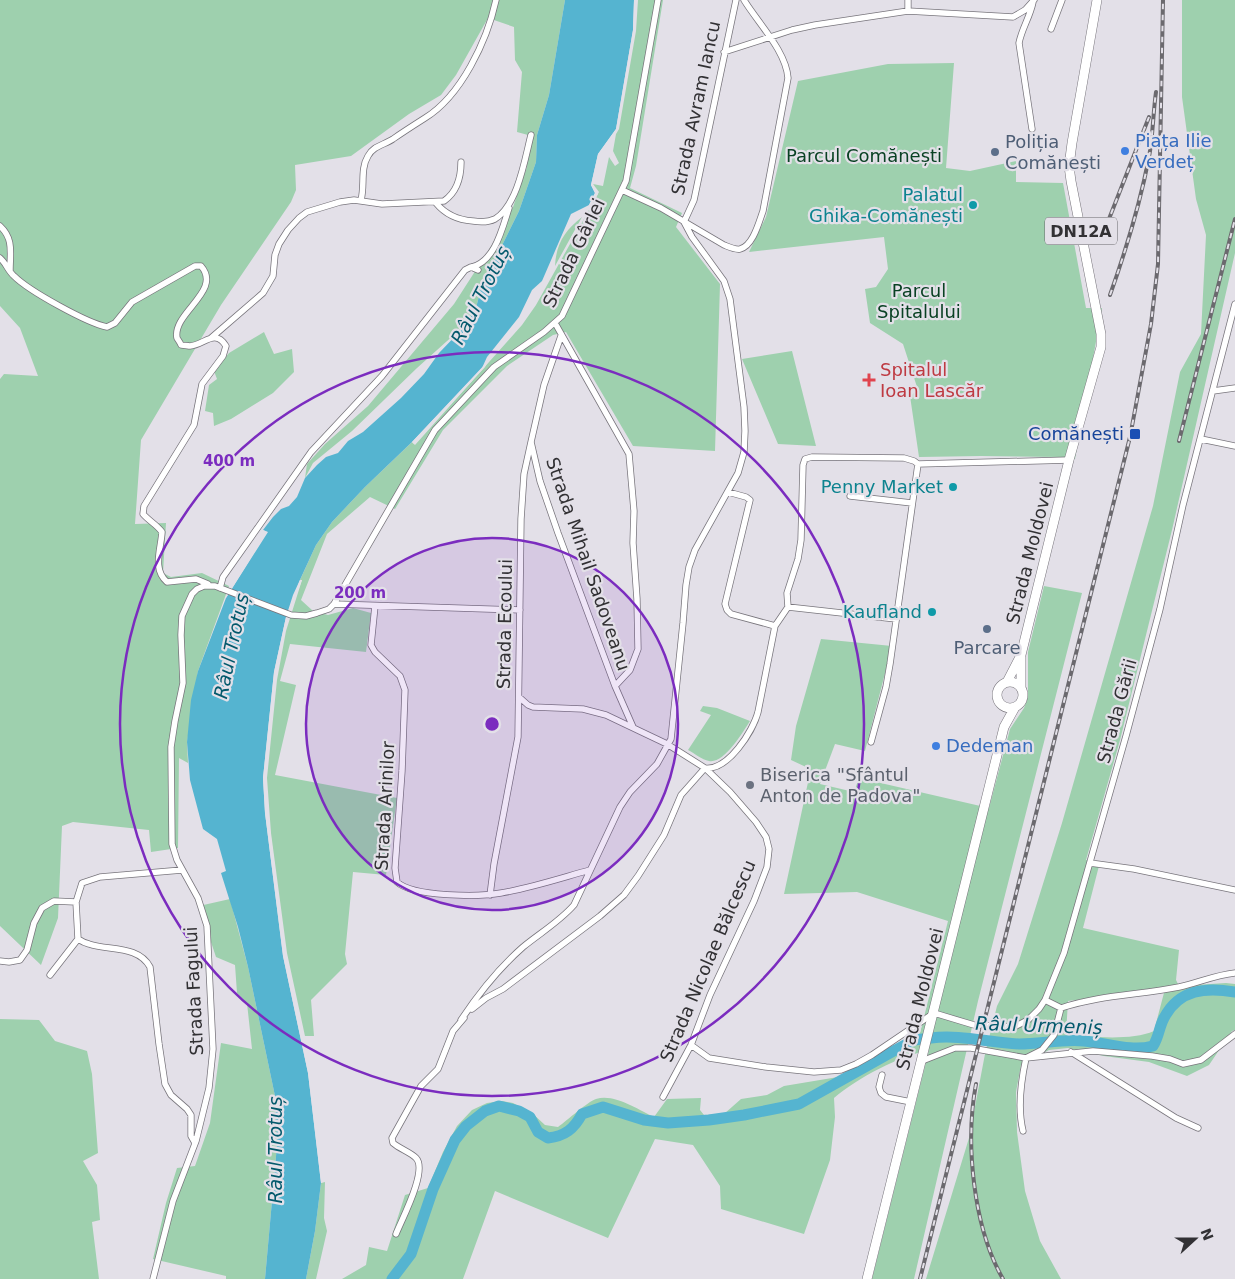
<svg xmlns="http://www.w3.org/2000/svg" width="1235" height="1279" font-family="'DejaVu Sans',sans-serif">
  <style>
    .green { fill: #9ed0ae; fill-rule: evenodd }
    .water { fill: #55b4d0 }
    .pier { fill: #e3e0e8 }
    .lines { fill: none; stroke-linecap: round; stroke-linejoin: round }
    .river { stroke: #55b4d0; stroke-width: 11 }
    .street-casing { stroke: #78757c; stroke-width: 7 }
    .primary-casing { stroke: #78757c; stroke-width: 10 }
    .street { stroke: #fff; stroke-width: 5.5 }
    .primary { stroke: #fff; stroke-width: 9 }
    .rail-casing { stroke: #6b696e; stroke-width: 4 }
    .rail { stroke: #e3e0e8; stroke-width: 2; stroke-dasharray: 5.5; stroke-linecap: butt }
    .ring { fill: none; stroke: #7b2cbf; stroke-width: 2.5 }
    .shop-dot { fill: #3f7fe0; stroke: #e3e0e8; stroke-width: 2 }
    .service-dot { fill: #5c6f8a; stroke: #e3e0e8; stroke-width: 2 }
    .culture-dot { fill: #0f9aa8; stroke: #e3e0e8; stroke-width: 2 }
    .health-dot { fill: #e0444e; stroke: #e3e0e8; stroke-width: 2 }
    .transit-dot { fill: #1a4fb4; stroke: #e3e0e8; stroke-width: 2 }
    .worship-dot { fill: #6b7280; stroke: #e3e0e8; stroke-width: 2 }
    .labels { text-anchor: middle; stroke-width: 4.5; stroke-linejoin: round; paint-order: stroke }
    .shield { fill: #e3e0e8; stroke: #67666a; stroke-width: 1 }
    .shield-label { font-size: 16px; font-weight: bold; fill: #323134 }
    .street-label { font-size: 18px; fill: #323134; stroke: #e3e0e8 }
    .shop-label { font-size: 18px; fill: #366cbe; stroke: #e3e0e8; text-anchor: start }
    .service-label { font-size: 18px; fill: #4e5e75; stroke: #e3e0e8; text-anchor: start }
    .park-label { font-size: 18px; fill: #094123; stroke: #e3e0e8 }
    .culture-label { font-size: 18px; fill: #0d838f; stroke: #e3e0e8; text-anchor: end }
    .health-label { font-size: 18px; fill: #be3a42; stroke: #e3e0e8; text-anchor: start }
    .transit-label { font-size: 18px; fill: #164399; stroke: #e3e0e8; text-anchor: end }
    .worship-label { font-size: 18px; fill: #5b616d; stroke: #e3e0e8; text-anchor: start }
    .water-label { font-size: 19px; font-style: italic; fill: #03596c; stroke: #e3e0e8 }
    .centre { fill: #7b2cbf; stroke: #e3e0e8; stroke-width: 2.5 }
    .ring-label { font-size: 15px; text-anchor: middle; font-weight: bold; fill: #7b2cbf; stroke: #e3e0e8; stroke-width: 4.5; stroke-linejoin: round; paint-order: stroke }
  </style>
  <rect width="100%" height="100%" fill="#e3e0e8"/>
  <path class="green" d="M 0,0 L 565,0 L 549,95 L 537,135 L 536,162 L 519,211 L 481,288 L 476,308 L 466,324 L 417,368 L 352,431 L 313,463 L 305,478 L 307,464 L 325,444 L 368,406 L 454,304 L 492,245 L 513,207 L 527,167 L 528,135 L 517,132 L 522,72 L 515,60 L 514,27 L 488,18 L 456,75 L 441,95 L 409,114 L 351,156 L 295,165 L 296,190 L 291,202 L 221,305 L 141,440 L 135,524 L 166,523 L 163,573 L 171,577 L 202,573 L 229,586 L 198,671 L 187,742 L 188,763 L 179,758 L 178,848 L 151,852 L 149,830 L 73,822 L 62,826 L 58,918 L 41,965 L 0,926 L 0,379 L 4,374 L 38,376 L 20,328 L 0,306 Z
    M 638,0 L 663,0 L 636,166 L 630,188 L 682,213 L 676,227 L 720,284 L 715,451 L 633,446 L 566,332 L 553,335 L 507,366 L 443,430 L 395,509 L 370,497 L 327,534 L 301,600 L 313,611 L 328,615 L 353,608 L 371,613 L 366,652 L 290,644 L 280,681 L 296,685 L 275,775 L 397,798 L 386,875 L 353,872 L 345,954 L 347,964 L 311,1000 L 314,1036 L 305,1036 L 287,953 L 271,833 L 267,778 L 277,680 L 286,631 L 302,580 L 300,580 L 316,545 L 332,522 L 365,487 L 410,444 L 412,442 L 415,445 L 522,325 L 536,305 L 599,192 L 593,184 L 603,186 L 609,157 L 615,166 L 619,163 L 613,151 L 616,134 L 619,129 L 636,31 Z
    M 1182,0 L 1235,0 L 1235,253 L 1172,530 L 1120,740 L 1086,860 L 1100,862 L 1083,928 L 1179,950 L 1176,980 L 1179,986 L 1226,983 L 1235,984 L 1235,1030 L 1232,1031 L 1209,1065 L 1187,1076 L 1149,1062 L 1104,1056 L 1068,1048 L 1049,1050 L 1021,1065 L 1016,1092 L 1017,1132 L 1025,1191 L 1040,1241 L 1061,1279 L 926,1279 L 969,1138 L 985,1054 L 997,1006 L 1018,964 L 1062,823 L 1153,506 L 1180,372 L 1201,334 L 1206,235 L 1196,199 L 1182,97 ZM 1165,989 L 1154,1031 C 1131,1041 1090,1037 1066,1034 L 1068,1001 Z
    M 954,63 L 946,168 L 970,171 L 1016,161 L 1016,182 L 1063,183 L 1086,308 L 1102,308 L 1075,459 L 1061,457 L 981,456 L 919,457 L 910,396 L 918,390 L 903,344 L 870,323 L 865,289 L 876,287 L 888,269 L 884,237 L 749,252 L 766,217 L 798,81 L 888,64 Z
    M 582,217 L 555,266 C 556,244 565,230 582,217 Z
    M 264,332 L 274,354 L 292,349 L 294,372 L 273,393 L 231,419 L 214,426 L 213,413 L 205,411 L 209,385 L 217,379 L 214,371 L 229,353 Z
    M 792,351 L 816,446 L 778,444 L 742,359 Z
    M 1044,586 L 1082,593 L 978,1001 L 914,1279 L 872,1279 L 929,1050 C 900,1056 857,1078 834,1098 L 835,1117 L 830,1160 L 804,1234 L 721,1209 L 720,1186 L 693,1145 L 655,1139 L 608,1238 L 495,1191 L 463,1279 L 342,1279 L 366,1265 L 369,1247 L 387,1251 L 405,1195 L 428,1188 L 443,1152 L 457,1126 L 472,1110 L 487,1103 L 502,1101 L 513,1103 L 532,1113 L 545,1125 L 558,1127 C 568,1120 587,1102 596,1099 C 614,1093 639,1110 654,1117 L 667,1099 L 701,1098 L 700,1110 L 704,1115 L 724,1114 L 741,1099 L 767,1095 L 784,1086 L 838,1077 L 920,1033 L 948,921 L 857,892 L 784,894 L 810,773 L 806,767 L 791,760 L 796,726 L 821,639 L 892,646 L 865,751 L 835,744 L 820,784 L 854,792 L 859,778 L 989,808 L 1010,729 L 1024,708 L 1028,697 L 1028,652 Z
    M 703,706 L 717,708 L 750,721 C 743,732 724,764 709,761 C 702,760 694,753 688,750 L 711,715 L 700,711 Z
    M 230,899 L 248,967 L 275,1096 L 277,1145 L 265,1279 L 226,1279 L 226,1276 L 153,1259 L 166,1203 L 177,1168 L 195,1166 L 210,1123 L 221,1043 L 252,1049 L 247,1003 L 237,993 L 235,965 L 216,957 L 199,906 Z
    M 0,1019 L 39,1020 L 55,1041 L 87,1051 L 92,1074 L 98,1153 L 83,1161 L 97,1185 L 100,1220 L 92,1222 L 99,1279 L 0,1279 Z
    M 325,1182 L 324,1218 L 327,1231 L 316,1279 L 306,1279 L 315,1231 L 321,1183 Z"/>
  <path class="water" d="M 565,0 L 634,0 L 633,30 L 616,129 L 598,154 L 591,185 L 595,193 L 589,205 L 571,214 L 542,281 L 532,290 L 519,317 L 487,357 L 482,368 L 412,442 L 365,487 L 332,522 L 316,545 L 293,595 L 286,617 L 274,672 L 263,778 L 265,813 L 283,956 L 308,1073 L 321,1183 L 315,1231 L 306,1279 L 265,1279 L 277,1145 L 275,1096 L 248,967 L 238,927 L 221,873 L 226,871 L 217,839 L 203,829 L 190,780 L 187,742 L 191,700 L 198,671 L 226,598 L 267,532 L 263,530 L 273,517 L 281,509 L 289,506 L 297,497 L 305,478 L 317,465 L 326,457 L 338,453 L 348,441 L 363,432 L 401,398 L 424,374 L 439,353 L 464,327 L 476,308 L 481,288 L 519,211 L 536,162 L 537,135 L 549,95 Z"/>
  <path class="pier" d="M 634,0 L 637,0 L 635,31 L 618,130 L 600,155 L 593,185 L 598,194 L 591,207 L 587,209 L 595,193 L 591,185 L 598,154 L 616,129 L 633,30 Z
    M 488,361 L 485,367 L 414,444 L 412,442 Z
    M 263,530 L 268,532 L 226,598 L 228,590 L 264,533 L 261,532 Z
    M 300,580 L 302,580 L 288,618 L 276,673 L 266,778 L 268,813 L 286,956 L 311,1073 L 323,1182 L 321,1183 L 308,1073 L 283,956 L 265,813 L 263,778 L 274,672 L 286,617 Z"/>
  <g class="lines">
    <path class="river" d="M 931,1038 C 960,1034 990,1043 1019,1044 C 1041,1044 1062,1039 1084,1041 C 1108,1043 1130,1052 1153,1046 C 1159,1037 1159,1027 1164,1018 C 1179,989 1206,987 1235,992
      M 392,1279 L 411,1254 L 433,1189 L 455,1140 L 466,1126 L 485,1111 L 499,1106 L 519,1111 L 530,1117 L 538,1132 L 548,1138 C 565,1136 574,1129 582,1114 L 603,1107 L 644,1120 L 668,1123 L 709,1120 L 744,1115 L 799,1104 L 890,1053 L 914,1040 L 923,1039"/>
    <defs>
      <path id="street" d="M 908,0 L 908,11
        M 1051,29 L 1062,0
        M 724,52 L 792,30 L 815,25 L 908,11 L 1013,17 L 1025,10 L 1034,0
        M 1032,129 L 1019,43 C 1022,28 1030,17 1033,2
        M 622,190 L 661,208 L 724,245 C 729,247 735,250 740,249 C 753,246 759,222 763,211 L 788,78 C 786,51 758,23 744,0
        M 361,200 C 365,186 360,169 368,156 C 373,146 384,145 393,139 C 403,132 414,125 425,118 C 461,96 487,41 496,0
        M 436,203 C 445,214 458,220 473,221 C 479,222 489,222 495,219 C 518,205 525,158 531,135
        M 0,226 C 14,239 10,253 10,270
        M 0,258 C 6,263 8,271 14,276 C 29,291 87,323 107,327 L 115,323 L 132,302 L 195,266 L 201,266 C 223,291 172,313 177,338 C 178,340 180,342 181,345 C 182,345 189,346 190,346 C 204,345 215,328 226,346 L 223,356 L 202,384 L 194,425 L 144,506 L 143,514 C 149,521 156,524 162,532 C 161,549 152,569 167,582 L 196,579 L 208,584
        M 472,267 C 495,261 502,229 509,208
        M 555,323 L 629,454 L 634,511 L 633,543 L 637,599 L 638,649 L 630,670 L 615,686 L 633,727
        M 561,336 L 544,385 L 531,442 L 540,481 L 558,533 L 615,686
        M 211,338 L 263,293 L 273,276 L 275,255 L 279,244 L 288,230 L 299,218 L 307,212 L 340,202 L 354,200 L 382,204 L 444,201 C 457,192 461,177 461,162
        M 1213,391 L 1235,388
        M 1201,439 L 1235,446
        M 728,492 L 746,497 L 750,500 L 725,604 L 727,610 L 731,614 L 775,626
        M 850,496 L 912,503
        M 220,588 L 223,577 L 311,452 L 382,376 L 465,270 L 471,267 L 478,270
        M 334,604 L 520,610
        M 375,606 L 371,645 L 375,652 L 400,676 L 405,690 L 402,771 L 395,868 L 397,882 C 413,897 479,897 501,893 C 531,888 561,878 590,870
        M 788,607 L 787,593 L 798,559 L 801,540 L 803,465 L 805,459 L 812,457 L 904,458 L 914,461 L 918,464
        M 519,697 L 528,705 L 533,707 L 583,709 L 606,715 L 667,744 L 705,768 L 730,792 L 756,822 L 766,837 L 769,849 L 767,867 L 754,901 L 710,995 L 691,1045 L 663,1097
        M 871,742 L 886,687 L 890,664 L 918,464 L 1069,460
        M 705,768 C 728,771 753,731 758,712 L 775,626 L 788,607 L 896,619
        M 1090,863 L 1134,869 L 1235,890
        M 490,895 L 494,864 L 518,737 L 521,519 L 524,474 L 531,442
        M 76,902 L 78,939 C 81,941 85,943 89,944 C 109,951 138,945 150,967 L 159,1044 L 165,1084 L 171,1095 L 187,1109 L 191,1115 L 191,1136 L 195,1143
        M 0,961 L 9,962 L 20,960 L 27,950 L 34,923 L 42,908 L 54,901 L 76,902 L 82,883 L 100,877 L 182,870
        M 50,975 L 78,939
        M 1045,1000 L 1061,1008 C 1100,995 1139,995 1179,987 C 1198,983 1215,975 1235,973
        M 472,1009 L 486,998 L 503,989 L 600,916 L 624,895 L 638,876 L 664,835 L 681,795 L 705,768
        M 461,1020 C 479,993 498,969 523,947 C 540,933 559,922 574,905 L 620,807 L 630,792 L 657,764 L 671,739 L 683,623 L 686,585 L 689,567 L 695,550 L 738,473 L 744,452 L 745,431 L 744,407 L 730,299 L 724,281 L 692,237 L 684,222 L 694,200 L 736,0
        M 691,1045 L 709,1058 L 766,1067 L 814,1072 L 841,1070 L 856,1064 L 872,1055 L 934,1013 L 974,1025 L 1014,1027 L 1028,1020 L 1039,1009 L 1045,1000 L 1064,953 L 1126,736 L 1160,609 L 1183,505 L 1235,304
        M 1071,1052 L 1176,1118 L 1198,1128
        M 922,1061 L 955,1048 L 971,1048 L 1026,1058 L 1093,1051 L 1152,1056 L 1170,1059 L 1183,1064 L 1201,1060 L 1235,1034
        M 882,1075 L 879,1087 L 881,1093 L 886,1097 L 911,1102
        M 1023,1131 C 1017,1107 1021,1081 1026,1058 L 1042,1050 L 1054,1035 L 1061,1008
        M 396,1234 C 402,1219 428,1170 416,1158 C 410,1152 400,1149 393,1143 L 392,1138 L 421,1086 L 438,1069 L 453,1031 L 464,1018
        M 153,1279 L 173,1201 L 196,1141 L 209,1088 L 213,1049 L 207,926 L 198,898 L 177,860 L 172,844 L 171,747 L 175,721 L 183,683 L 181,635 L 182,616 L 192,594 L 197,589 L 204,586 L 215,586 L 291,615 L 306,616 L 317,613 L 329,609 L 334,604 L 435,430 L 494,367 L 544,332 L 562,316 L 626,181 L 658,0"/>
      <path id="primary" d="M997 695a13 13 0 1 1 26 0a13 13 0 1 1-26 0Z
        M 1007,682 L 1021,655 L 1069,460 L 1101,347 L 1101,334 L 1071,181 L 1069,166 L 1072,143 L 1097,0
        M 1021,687 L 1021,657
        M 867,1279 L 1004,727 L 1014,709"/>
    </defs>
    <use href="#street" class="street-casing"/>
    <use href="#primary" class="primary-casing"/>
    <use href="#street" class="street"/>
    <use href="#primary" class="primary"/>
    <defs>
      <path id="rail" d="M 1107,224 L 1149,117
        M 1110,295 C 1126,250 1140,204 1149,157 C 1153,136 1153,113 1156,92
        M 1179,441 L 1235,219
        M 976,1084 C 965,1142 973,1227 1003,1279
        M 920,1279 L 1130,437 L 1151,324 L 1158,264 L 1163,0"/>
    </defs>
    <use href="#rail" class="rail-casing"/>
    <use href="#rail" class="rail"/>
  </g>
  <circle cx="492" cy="724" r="186" fill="#7b2cbf" fill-opacity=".12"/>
  <g class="ring">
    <circle cx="492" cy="724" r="186"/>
    <circle cx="492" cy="724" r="372"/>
  </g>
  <g class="shop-dot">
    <circle cx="1125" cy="151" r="5"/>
    <circle cx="936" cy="746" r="5"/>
  </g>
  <g class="service-dot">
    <circle cx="995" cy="152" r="5"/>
    <circle cx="987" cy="629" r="5"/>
  </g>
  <g class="culture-dot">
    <circle cx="973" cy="205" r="5"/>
    <circle cx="953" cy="487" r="5"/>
    <circle cx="932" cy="612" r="5"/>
  </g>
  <path class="health-dot" d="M866.5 372.5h5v5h5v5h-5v5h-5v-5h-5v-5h5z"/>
  <rect class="transit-dot" x="1129" y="428" width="12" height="12" rx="2.5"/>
  <circle class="worship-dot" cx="750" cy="785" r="5"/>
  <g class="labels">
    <rect class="shield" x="1045" y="217.5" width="72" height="27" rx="4"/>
    <g class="shield-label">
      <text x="1081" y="237">DN12A</text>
    </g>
    <g class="street-label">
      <text transform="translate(696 108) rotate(-78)" y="6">Strada Avram Iancu</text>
      <text transform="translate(574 253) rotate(-64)" y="6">Strada Gârlei</text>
      <text transform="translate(1030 553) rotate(-76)" y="6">Strada Moldovei</text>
      <text transform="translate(588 564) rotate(71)" y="6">Strada Mihail Sadoveanu</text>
      <text transform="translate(505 624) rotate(-89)" y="6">Strada Ecoului</text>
      <text transform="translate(1117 711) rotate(-75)" y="6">Strada Gării</text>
      <text transform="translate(385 806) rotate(-87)" y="6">Strada Arinilor</text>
      <text transform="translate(708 961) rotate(-67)" y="6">Strada Nicolae Bălcescu</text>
      <text transform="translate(194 991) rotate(-93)" y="6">Strada Fagului</text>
      <text transform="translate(920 999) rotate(-76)" y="6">Strada Moldovei</text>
    </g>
    <g class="shop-label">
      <text x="1135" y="147">Piața Ilie<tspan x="1135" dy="21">Verdeț</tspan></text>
      <text x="946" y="752">Dedeman</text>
    </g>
    <g class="service-label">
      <text x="1005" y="148">Poliția<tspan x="1005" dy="21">Comănești</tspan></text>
      <text x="987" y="654" text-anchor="middle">Parcare</text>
    </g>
    <g class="park-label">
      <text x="864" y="162">Parcul Comănești</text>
      <text x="919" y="297">Parcul<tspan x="919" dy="21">Spitalului</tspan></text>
    </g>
    <g class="culture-label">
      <text x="963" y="201">Palatul<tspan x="963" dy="21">Ghika-Comănești</tspan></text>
      <text x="943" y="493">Penny Market</text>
      <text x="922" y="618">Kaufland</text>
    </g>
    <g class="health-label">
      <text x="880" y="376">Spitalul<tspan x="880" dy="21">Ioan Lascăr</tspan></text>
    </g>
    <g class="transit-label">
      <text x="1124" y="440">Comănești</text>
    </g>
    <g class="worship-label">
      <text x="760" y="781">Biserica "Sfântul<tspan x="760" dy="21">Anton de Padova"</tspan></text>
    </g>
    <g class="water-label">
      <text transform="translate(480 295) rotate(-63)" y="7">Râul Trotuș</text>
      <text transform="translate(231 646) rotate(-78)" y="7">Râul Trotuș</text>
      <text transform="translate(1039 1025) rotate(2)" y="7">Râul Urmeniș</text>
      <text transform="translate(275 1150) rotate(-90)" y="7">Râul Trotuș</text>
    </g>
  </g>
  <circle cx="492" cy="724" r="8" class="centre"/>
  <g class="ring-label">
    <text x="229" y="466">400 m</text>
    <text x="360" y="598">200 m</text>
  </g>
  <g transform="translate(1195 1239) rotate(69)" stroke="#e3e0e8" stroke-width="4" paint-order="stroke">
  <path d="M0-4L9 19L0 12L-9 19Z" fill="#323134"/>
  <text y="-8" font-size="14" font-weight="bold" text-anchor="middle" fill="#323134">N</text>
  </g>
</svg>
